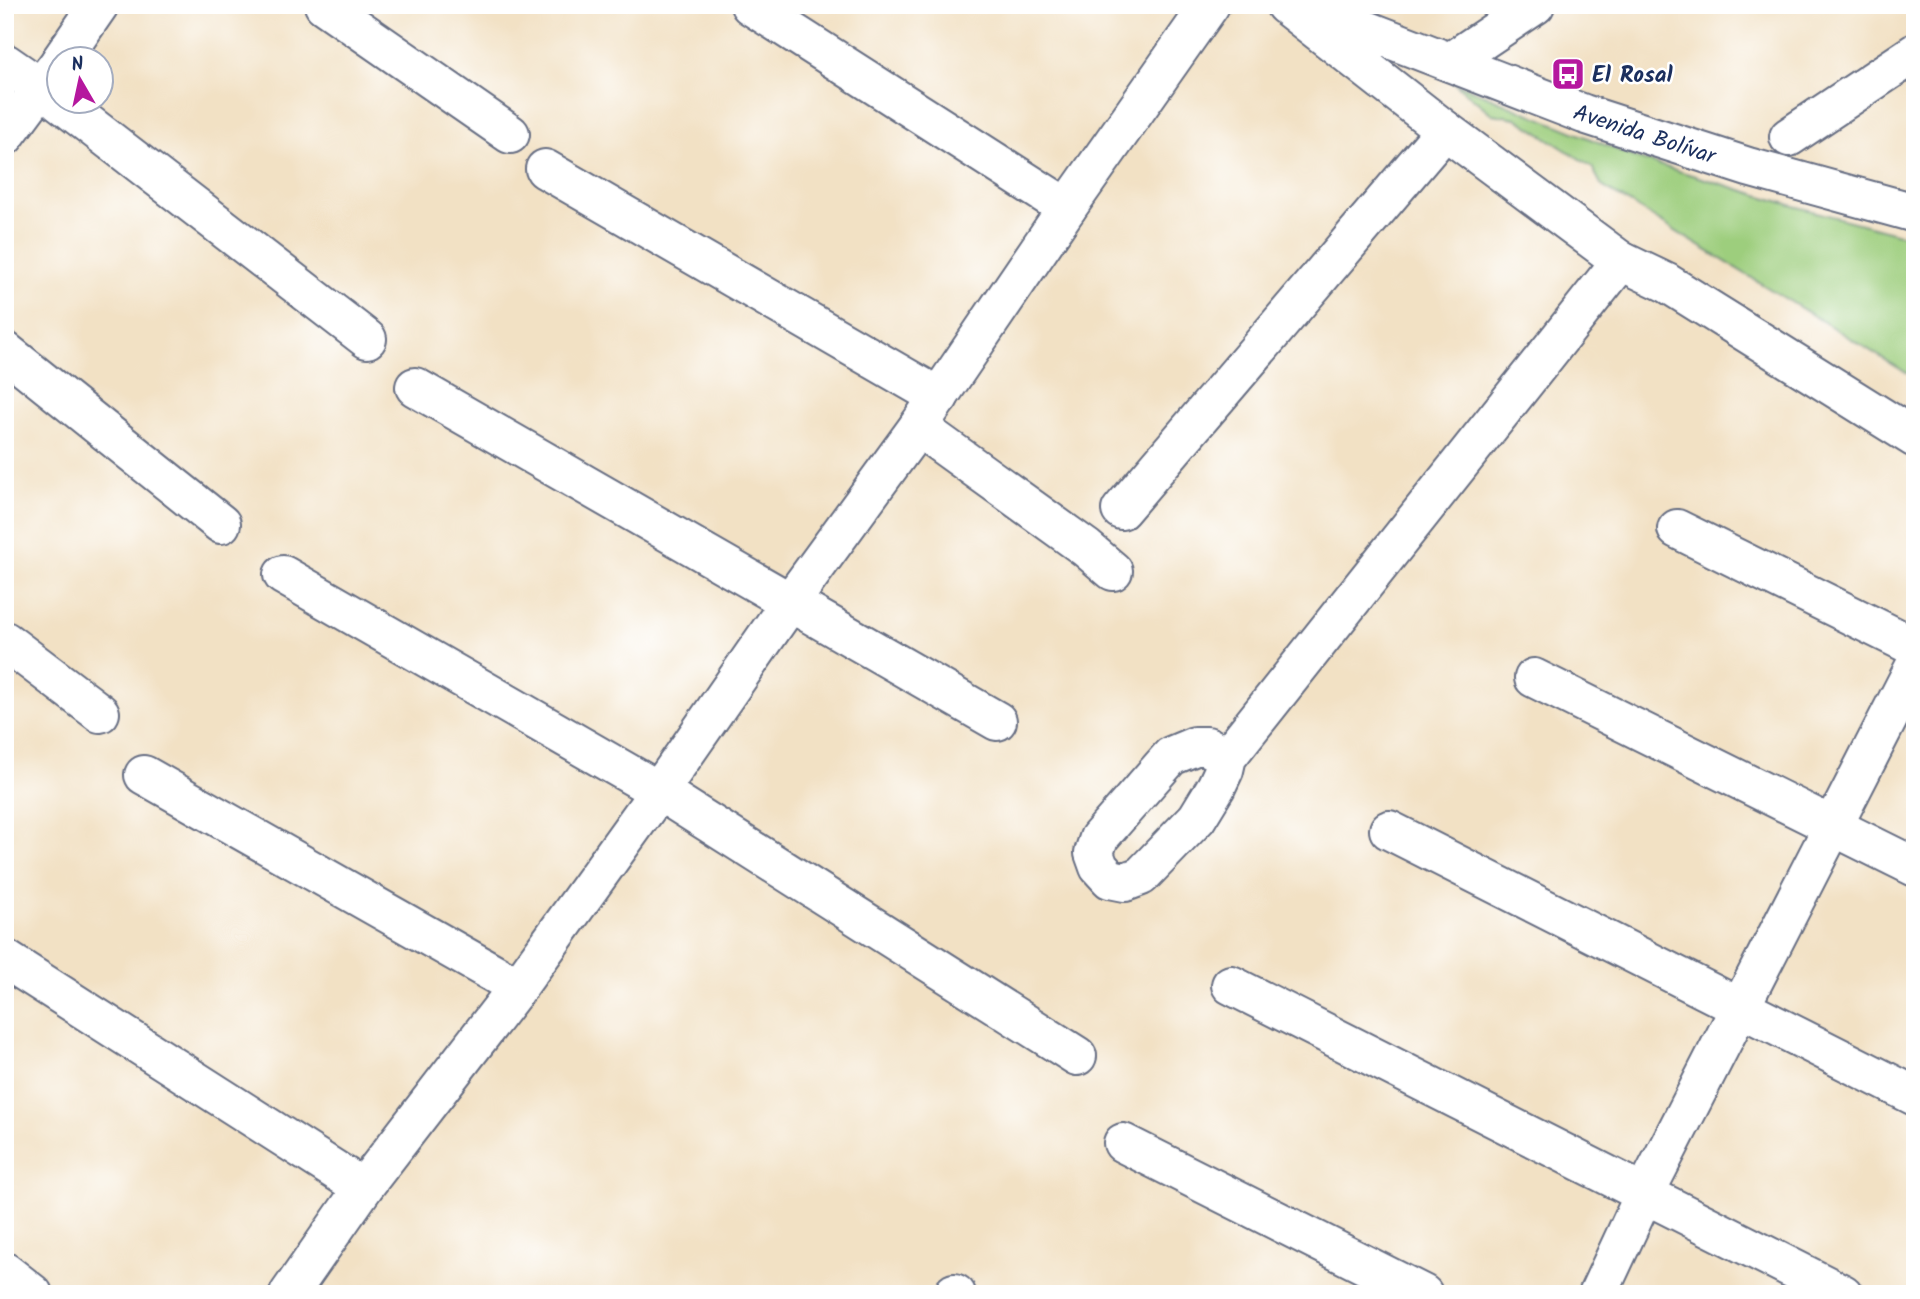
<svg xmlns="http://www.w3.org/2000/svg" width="1920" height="1299" font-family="Kalam,sans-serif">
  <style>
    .green { fill: #9dce7d; stroke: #5c7e6e; stroke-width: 2 }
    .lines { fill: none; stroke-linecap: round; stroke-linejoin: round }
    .minor-casing { stroke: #666d82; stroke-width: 42 }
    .minor { stroke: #fff; stroke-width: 38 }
    .labels { text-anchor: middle; stroke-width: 5; stroke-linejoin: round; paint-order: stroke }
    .poi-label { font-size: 23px; font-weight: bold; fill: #1b2f5e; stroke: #fff; text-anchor: start }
    .street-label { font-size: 23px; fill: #1b2f5e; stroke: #fff }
  </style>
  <rect width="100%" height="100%" fill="#fff"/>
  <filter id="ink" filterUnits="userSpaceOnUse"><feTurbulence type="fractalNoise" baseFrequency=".0143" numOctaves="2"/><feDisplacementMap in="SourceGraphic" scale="14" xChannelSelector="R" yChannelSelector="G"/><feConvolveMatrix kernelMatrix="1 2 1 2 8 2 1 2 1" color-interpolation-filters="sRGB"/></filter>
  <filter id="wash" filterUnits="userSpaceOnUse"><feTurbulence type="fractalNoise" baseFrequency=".00686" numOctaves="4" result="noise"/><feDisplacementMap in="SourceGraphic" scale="28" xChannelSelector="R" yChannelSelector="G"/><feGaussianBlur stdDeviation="1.57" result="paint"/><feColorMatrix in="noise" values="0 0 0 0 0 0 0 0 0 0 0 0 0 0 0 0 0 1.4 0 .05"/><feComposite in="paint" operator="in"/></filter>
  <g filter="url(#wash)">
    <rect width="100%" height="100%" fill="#f2e1c4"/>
    <path class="green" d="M 1453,82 L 1639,159 L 1801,208 L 1915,238 L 1915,378 L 1602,186 L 1592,167 L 1516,118 L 1492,114 Z"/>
  </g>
  <g filter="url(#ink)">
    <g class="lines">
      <defs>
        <g id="minor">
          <path d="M 324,5 L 510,134"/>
          <path d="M 750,5 L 1067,208"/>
          <path d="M 1285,5 L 1445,130 L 1621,261 L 1667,283 L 1915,438"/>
          <path id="s1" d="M 1304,6 L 1584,114 L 1748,167 L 1915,213"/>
          <path d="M 61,60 L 99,5"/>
          <path d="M 1450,62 L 1535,5"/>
          <path d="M 5,63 L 60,101"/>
          <path d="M 60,102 L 367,339"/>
          <path d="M 5,136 L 60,62"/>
          <path d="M 1789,137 L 1915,53"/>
          <path d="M 545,169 L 939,397"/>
          <path d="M 5,351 L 221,524"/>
          <path d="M 415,387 L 997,721"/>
          <path d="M 918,427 L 1086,548 L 1113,571"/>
          <path d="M 1121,510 L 1445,130"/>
          <path d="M 1677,529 L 1915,647"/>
          <path d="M 283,575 L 659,791 L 1077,1056"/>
          <path d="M 5,641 L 100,713"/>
          <path d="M 1534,678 L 1915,867"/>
          <path d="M 1227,757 L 1207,746 L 1195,746 L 1171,756 L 1099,838 L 1094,853 L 1099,867 L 1110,879 L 1125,882 L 1141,876 L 1197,818 L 1216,787 L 1224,770 L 1227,757 L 1621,261"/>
          <path d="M 144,775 L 518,987"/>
          <path d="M 1389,830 L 1915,1096"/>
          <path d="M 5,959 L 363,1188"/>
          <path d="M 1231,985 L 1843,1294"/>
          <path d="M 1123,1143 L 1423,1294"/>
          <path d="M 5,1272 L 33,1294"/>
          <path d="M 954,1293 L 956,1294"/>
          <path d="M 289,1294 L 363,1188 L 518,987 L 659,791 L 791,601 L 918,427 L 1067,208 L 1210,5"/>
          <path d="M 1598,1294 L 1645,1193 L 1915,666"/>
        </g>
      </defs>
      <use href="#minor" class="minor-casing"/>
      <use href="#minor" class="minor"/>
    </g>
  </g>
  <defs>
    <symbol id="bus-square" viewBox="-11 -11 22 22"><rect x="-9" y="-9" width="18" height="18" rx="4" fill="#b5179e" stroke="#fff"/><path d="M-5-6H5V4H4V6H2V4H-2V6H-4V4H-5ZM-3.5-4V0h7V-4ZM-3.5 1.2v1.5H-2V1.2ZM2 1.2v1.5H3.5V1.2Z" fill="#fff"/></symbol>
  </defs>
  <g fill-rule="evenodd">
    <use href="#bus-square" x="1549" y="55" width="38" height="38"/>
  </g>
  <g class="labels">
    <g class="poi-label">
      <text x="1592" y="82">El Rosal</text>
    </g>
    <g class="street-label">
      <text dy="8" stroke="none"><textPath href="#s1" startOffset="364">Avenida Bolívar</textPath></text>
    </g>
  </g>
  <rect width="1920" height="1299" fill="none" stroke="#fff" stroke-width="28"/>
  <g transform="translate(80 80) rotate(351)"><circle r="33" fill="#ffffff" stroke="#a4acbf" stroke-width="2"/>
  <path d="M0-5L12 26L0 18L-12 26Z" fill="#b5179e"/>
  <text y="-10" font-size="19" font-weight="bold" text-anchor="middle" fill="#1b2f5e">N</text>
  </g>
</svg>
